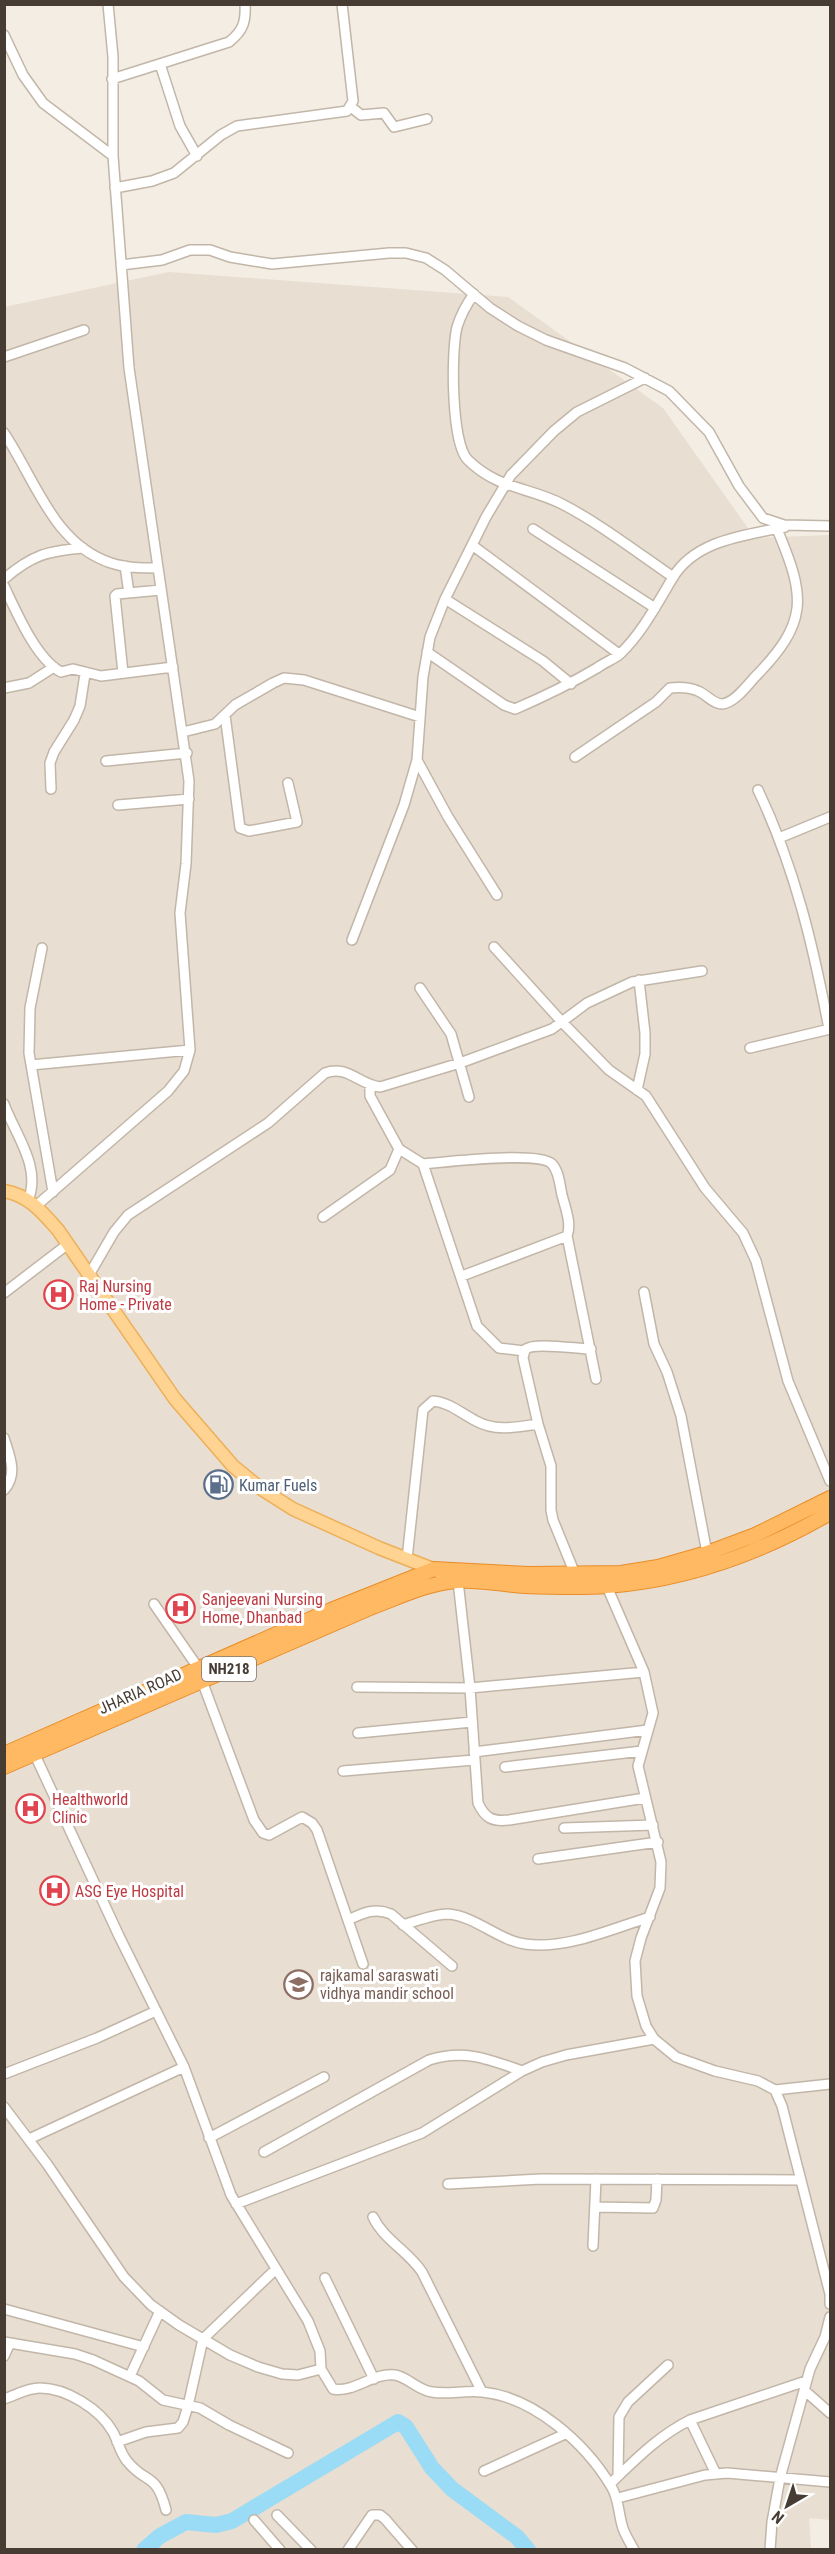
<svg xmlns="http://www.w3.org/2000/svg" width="835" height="2554" font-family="'Roboto Condensed',sans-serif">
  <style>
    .residential { fill: #e8ded1 }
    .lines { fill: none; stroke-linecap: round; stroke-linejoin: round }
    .river { stroke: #9adbf6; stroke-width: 16 }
    .minor-casing { stroke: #c2b6a8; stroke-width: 12 }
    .major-casing { stroke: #edaf58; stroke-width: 15 }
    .highway-casing { stroke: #ea8c27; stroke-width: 16 }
    .minor { stroke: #fff; stroke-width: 9 }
    .major { stroke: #ffd391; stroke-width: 12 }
    .highway { stroke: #ffb963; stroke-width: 14 }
    .labels { text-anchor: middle; stroke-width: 6; stroke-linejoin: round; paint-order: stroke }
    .shield { fill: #fff; stroke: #7e7670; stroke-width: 1.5 }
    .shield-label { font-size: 15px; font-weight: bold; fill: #463c33 }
    .health-label { font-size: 16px; fill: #be3a42; stroke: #fff; text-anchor: start }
    .service-label { font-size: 16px; fill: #4e5e75; stroke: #fff; text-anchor: start }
    .street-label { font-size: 16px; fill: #463c33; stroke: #fff }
    .education-label { font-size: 16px; fill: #785e54; stroke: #fff; text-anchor: start }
  </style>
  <rect width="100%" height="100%" fill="#f3ede3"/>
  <path class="residential" d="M 169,272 L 508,297 L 663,408 L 755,538 L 830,535 L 830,2520 L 809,2518 L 811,2549 L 5,2549 L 4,307 Z"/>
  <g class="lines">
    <path class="river" d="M 144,2550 L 160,2536 L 186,2522 L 216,2525 L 232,2521 L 398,2422 L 406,2427 L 432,2468 L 452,2489 L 517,2537 L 528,2550"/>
    <defs>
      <path id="minor" d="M 4,35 L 23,75 L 43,103 L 113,156
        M 160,64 L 180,126 L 197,156
        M 112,79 L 229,42 C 243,31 246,22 245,4
        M 351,107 L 361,115 L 384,113 L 394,127 L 427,119
        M 115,188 L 152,181 L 174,173 L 221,135 L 237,126 L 347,111 L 353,101 L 342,4
        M 121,265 L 162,260 L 190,250 L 210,250 L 230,257 L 272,264 L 389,253 L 406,253 L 426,258 L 445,270 L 490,308 L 518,326 L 546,340 L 625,368 L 669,391 L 709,432 L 739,486 L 763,518 L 784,525 L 830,526
        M 474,294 C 466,305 461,314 457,327 C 451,351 451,444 468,460 C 497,489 529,487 562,504 C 599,523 638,553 673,577
        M 4,357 L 84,330
        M 4,433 C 35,479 53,544 111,563 C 126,568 142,568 157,568
        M 533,529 L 655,608
        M 472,545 L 619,654
        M 125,566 L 129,593
        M 4,579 C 32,555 47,551 83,548
        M 4,586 C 16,611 36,659 61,672 L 73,669 L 101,676 L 173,667
        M 445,599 L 543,661 L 571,684
        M 427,652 L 504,705 L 515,709 C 543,697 570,684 597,668 C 604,663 614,659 620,654 C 642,633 657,604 672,579 C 694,540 746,535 785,527
        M 123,673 L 115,596 L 117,594 L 161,590
        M 4,688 L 29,683 L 54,667
        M 225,715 L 240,828 L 249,831 L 297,822 L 288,783
        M 183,732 L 215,724 L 235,705 L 273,683 L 284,678 L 304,680 L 420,717
        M 575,757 L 656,702 L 670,688 C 680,687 689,687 698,691 C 706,694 713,704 722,704 C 734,703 746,687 754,678 C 809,622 806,598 777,529
        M 417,760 L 448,817 L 497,895
        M 106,761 L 187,753
        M 51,789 L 50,763 L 54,752 L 74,720 L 80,706 L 85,674
        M 758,790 C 795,868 813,945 829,1029
        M 118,805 L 189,799
        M 779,838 L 830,817
        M 352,940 L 404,805 L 417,760 L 423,677 L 430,637 L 445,599 L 486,517 L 511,475 L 554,431 L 577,412 L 645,378
        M 494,947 L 562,1022 L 609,1070 L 646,1096 L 705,1188 L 743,1233 L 756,1261 L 788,1381 L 830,1481
        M 42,948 L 30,1008 L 29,1053 L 53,1192
        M 420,988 L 451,1034 L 469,1097
        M 750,1048 L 830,1029
        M 31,1065 L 190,1050
        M 370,1086 L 370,1096 L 399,1149 L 423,1164 L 477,1326 L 499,1348 L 524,1351
        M 637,1090 L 645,1054 L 645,1033 L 639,980
        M 4,1104 C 15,1134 42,1168 28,1200
        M 423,1164 C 443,1162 541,1151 552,1164 C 559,1171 560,1186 562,1195 C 565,1207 572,1224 567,1236 L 462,1276
        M 36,1206 L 168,1091 L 184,1071 L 190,1050 L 180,913 L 186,864 L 189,781 L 129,368 L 113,156 L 113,57 L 108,4
        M 323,1217 L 390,1170 L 399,1149
        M 567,1236 L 596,1379
        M 89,1275 L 114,1232 L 128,1215 L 268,1123 L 325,1073 C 348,1065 358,1084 380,1087 L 460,1063 L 552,1029 L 587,1003 L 632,982 L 702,971
        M 644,1292 L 654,1344 L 667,1372 L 681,1416 L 707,1553
        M 4,1293 L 68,1244
        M 4,1438 C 10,1457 18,1474 4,1490
        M 407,1559 L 423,1410 L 433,1401 C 449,1402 462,1414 476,1421 C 496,1432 517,1427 538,1424
        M 575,1574 L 553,1520 L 551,1510 L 551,1466 L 538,1424 L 523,1358 C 524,1354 524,1352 526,1349 C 534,1342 578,1349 591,1349
        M 458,1581 L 470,1688 L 478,1803 C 485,1818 492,1822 509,1820 L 645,1798
        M 605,1582 L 644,1672 L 653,1713 L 638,1766 L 661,1862 L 660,1888 L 641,1938 L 635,1961 L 637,1996 L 646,2026 L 654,2039 L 676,2057 L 715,2071 L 758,2081 L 775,2090 L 782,2106 L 830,2294 L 830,2304
        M 154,1604 L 199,1669
        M 202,1681 L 254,1820 L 263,1833 L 269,1835 L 302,1817 L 312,1823 L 317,1830 L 363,1964
        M 357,1687 L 470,1688 L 644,1672
        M 358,1733 L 472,1722
        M 474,1752 L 648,1730
        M 505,1767 L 642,1751
        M 343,1771 L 474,1760
        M 564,1828 L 653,1825
        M 538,1859 L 658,1842
        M 348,1920 C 363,1913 375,1907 391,1914 L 452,1966
        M 403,1925 C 417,1921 434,1914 448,1914 C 475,1916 498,1940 525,1944 C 566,1950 611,1929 650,1917
        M 4,2074 L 97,2038 L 156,2011
        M 775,2090 L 830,2084
        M 4,2107 L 47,2164 L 124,2277 L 151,2305 L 179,2325 L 230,2355 L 258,2367 L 282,2374 L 298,2375 L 321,2369 L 320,2351 L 308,2321 L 231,2195 L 184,2067 L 119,1936 L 35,1755
        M 209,2138 L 324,2077
        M 29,2139 L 184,2067
        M 264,2152 L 429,2060 C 465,2049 488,2059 522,2071
        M 448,2184 L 541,2179 L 801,2180
        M 236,2204 L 422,2133 L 522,2071 L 542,2062 L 566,2055 L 654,2039
        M 595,2207 L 653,2208 L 656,2200 L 657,2179
        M 373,2217 C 384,2240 408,2251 422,2272 L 482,2392
        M 593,2246 L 596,2179
        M 325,2278 L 374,2379
        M 4,2309 L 144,2347
        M 4,2342 L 75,2354 L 93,2360 L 139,2381 L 163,2400 L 200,2408 L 229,2425 L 288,2453
        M 4,2356 L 10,2343
        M 321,2369 L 333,2389 C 355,2393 373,2372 395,2375 C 408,2377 417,2390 432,2392 C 448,2395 465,2390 482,2392 C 534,2397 585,2443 611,2486 C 619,2499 618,2511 622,2525 C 624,2534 630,2542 634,2550
        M 130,2376 L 160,2311
        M 804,2390 L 830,2413
        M 4,2399 C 16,2395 27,2388 40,2388 C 66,2388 100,2409 113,2432 C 118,2441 120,2453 127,2461 C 146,2485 156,2471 166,2510
        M 690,2420 L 716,2474
        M 117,2442 L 146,2432 L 178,2428 L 183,2422 L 188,2406 L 203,2339 L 276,2269
        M 484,2471 L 565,2434
        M 618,2476 L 619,2417 L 628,2402 L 668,2365
        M 610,2484 C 635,2460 658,2436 690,2420 L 806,2381
        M 618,2498 L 705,2475 L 727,2473 L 830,2482
        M 277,2515 L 311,2550
        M 254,2520 L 280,2550
        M 348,2550 L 372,2515 L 380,2515 L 385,2519 L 412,2550
        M 770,2550 L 772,2522 L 780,2478 L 810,2369 L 825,2337 L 830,2317"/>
      <path id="major" d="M 4,1191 C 29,1195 43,1213 58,1230 L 175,1399 L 233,1466 L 260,1488 L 293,1509 L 379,1548 L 438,1571"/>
      <path id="highway" d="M 4,1754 L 331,1610 L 434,1569 L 529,1574 L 621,1573 L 658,1567 L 707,1553 L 755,1535 L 830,1498
        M 4,1767 L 370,1608 C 397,1598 427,1583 457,1581 C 479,1579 503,1585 525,1586 C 552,1587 580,1588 607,1586 C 687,1580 761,1553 830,1513"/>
    </defs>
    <use href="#minor" class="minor-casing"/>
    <use href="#major" class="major-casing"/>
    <use href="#highway" class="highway-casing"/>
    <use href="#minor" class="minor"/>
    <use href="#major" class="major"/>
    <use href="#highway" class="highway"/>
  </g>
  <defs>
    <symbol id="hospital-ring" viewBox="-11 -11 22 22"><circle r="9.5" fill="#fff" stroke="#e0444e" stroke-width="1.5"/><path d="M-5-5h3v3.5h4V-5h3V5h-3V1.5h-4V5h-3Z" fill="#e0444e"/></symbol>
    <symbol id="fuel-ring" viewBox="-11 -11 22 22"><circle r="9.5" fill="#fff" stroke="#5c6f8a" stroke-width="1.5"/><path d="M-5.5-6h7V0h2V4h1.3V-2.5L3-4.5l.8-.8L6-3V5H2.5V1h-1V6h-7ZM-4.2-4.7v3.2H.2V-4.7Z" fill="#5c6f8a"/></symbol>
    <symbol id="school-ring" viewBox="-11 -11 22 22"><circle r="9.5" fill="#fff" stroke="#8d6e63" stroke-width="1.5"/><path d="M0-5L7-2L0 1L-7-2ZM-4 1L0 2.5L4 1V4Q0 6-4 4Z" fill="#8d6e63"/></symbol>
  </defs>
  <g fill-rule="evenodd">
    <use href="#hospital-ring" x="42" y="1278" width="33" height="33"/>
    <use href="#fuel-ring" x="202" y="1468" width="33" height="33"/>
    <use href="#hospital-ring" x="164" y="1592" width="33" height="33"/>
    <use href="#hospital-ring" x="14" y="1792" width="33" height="33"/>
    <use href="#hospital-ring" x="38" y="1874" width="33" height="33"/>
    <use href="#school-ring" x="282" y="1968" width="33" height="33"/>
  </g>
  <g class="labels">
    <rect class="shield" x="202" y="1657" width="54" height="24" rx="4.5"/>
    <g class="shield-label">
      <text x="229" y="1674">NH218</text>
    </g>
    <g class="health-label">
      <text x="79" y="1292">Raj Nursing<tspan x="79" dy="18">Home - Private</tspan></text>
      <text x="202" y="1605">Sanjeevani Nursing<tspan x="202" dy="18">Home, Dhanbad</tspan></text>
      <text x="52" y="1805">Healthworld<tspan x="52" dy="18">Clinic</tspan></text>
      <text x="75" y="1897">ASG Eye Hospital</text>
    </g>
    <g class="service-label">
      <text x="239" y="1491">Kumar Fuels</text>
    </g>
    <g class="street-label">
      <text transform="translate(140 1691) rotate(-24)" y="6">JHARIA ROAD</text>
    </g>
    <g class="education-label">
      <text x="320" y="1981">rajkamal saraswati<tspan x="320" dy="18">vidhya mandir school</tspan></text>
    </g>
  </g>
  <rect width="835" height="2554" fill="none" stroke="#463c33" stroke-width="12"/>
  <g transform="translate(787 2506) rotate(219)" stroke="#ffffff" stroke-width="4.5" paint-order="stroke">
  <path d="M0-4.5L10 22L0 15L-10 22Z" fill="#463c33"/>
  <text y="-9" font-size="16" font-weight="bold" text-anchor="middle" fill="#463c33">N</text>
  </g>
</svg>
